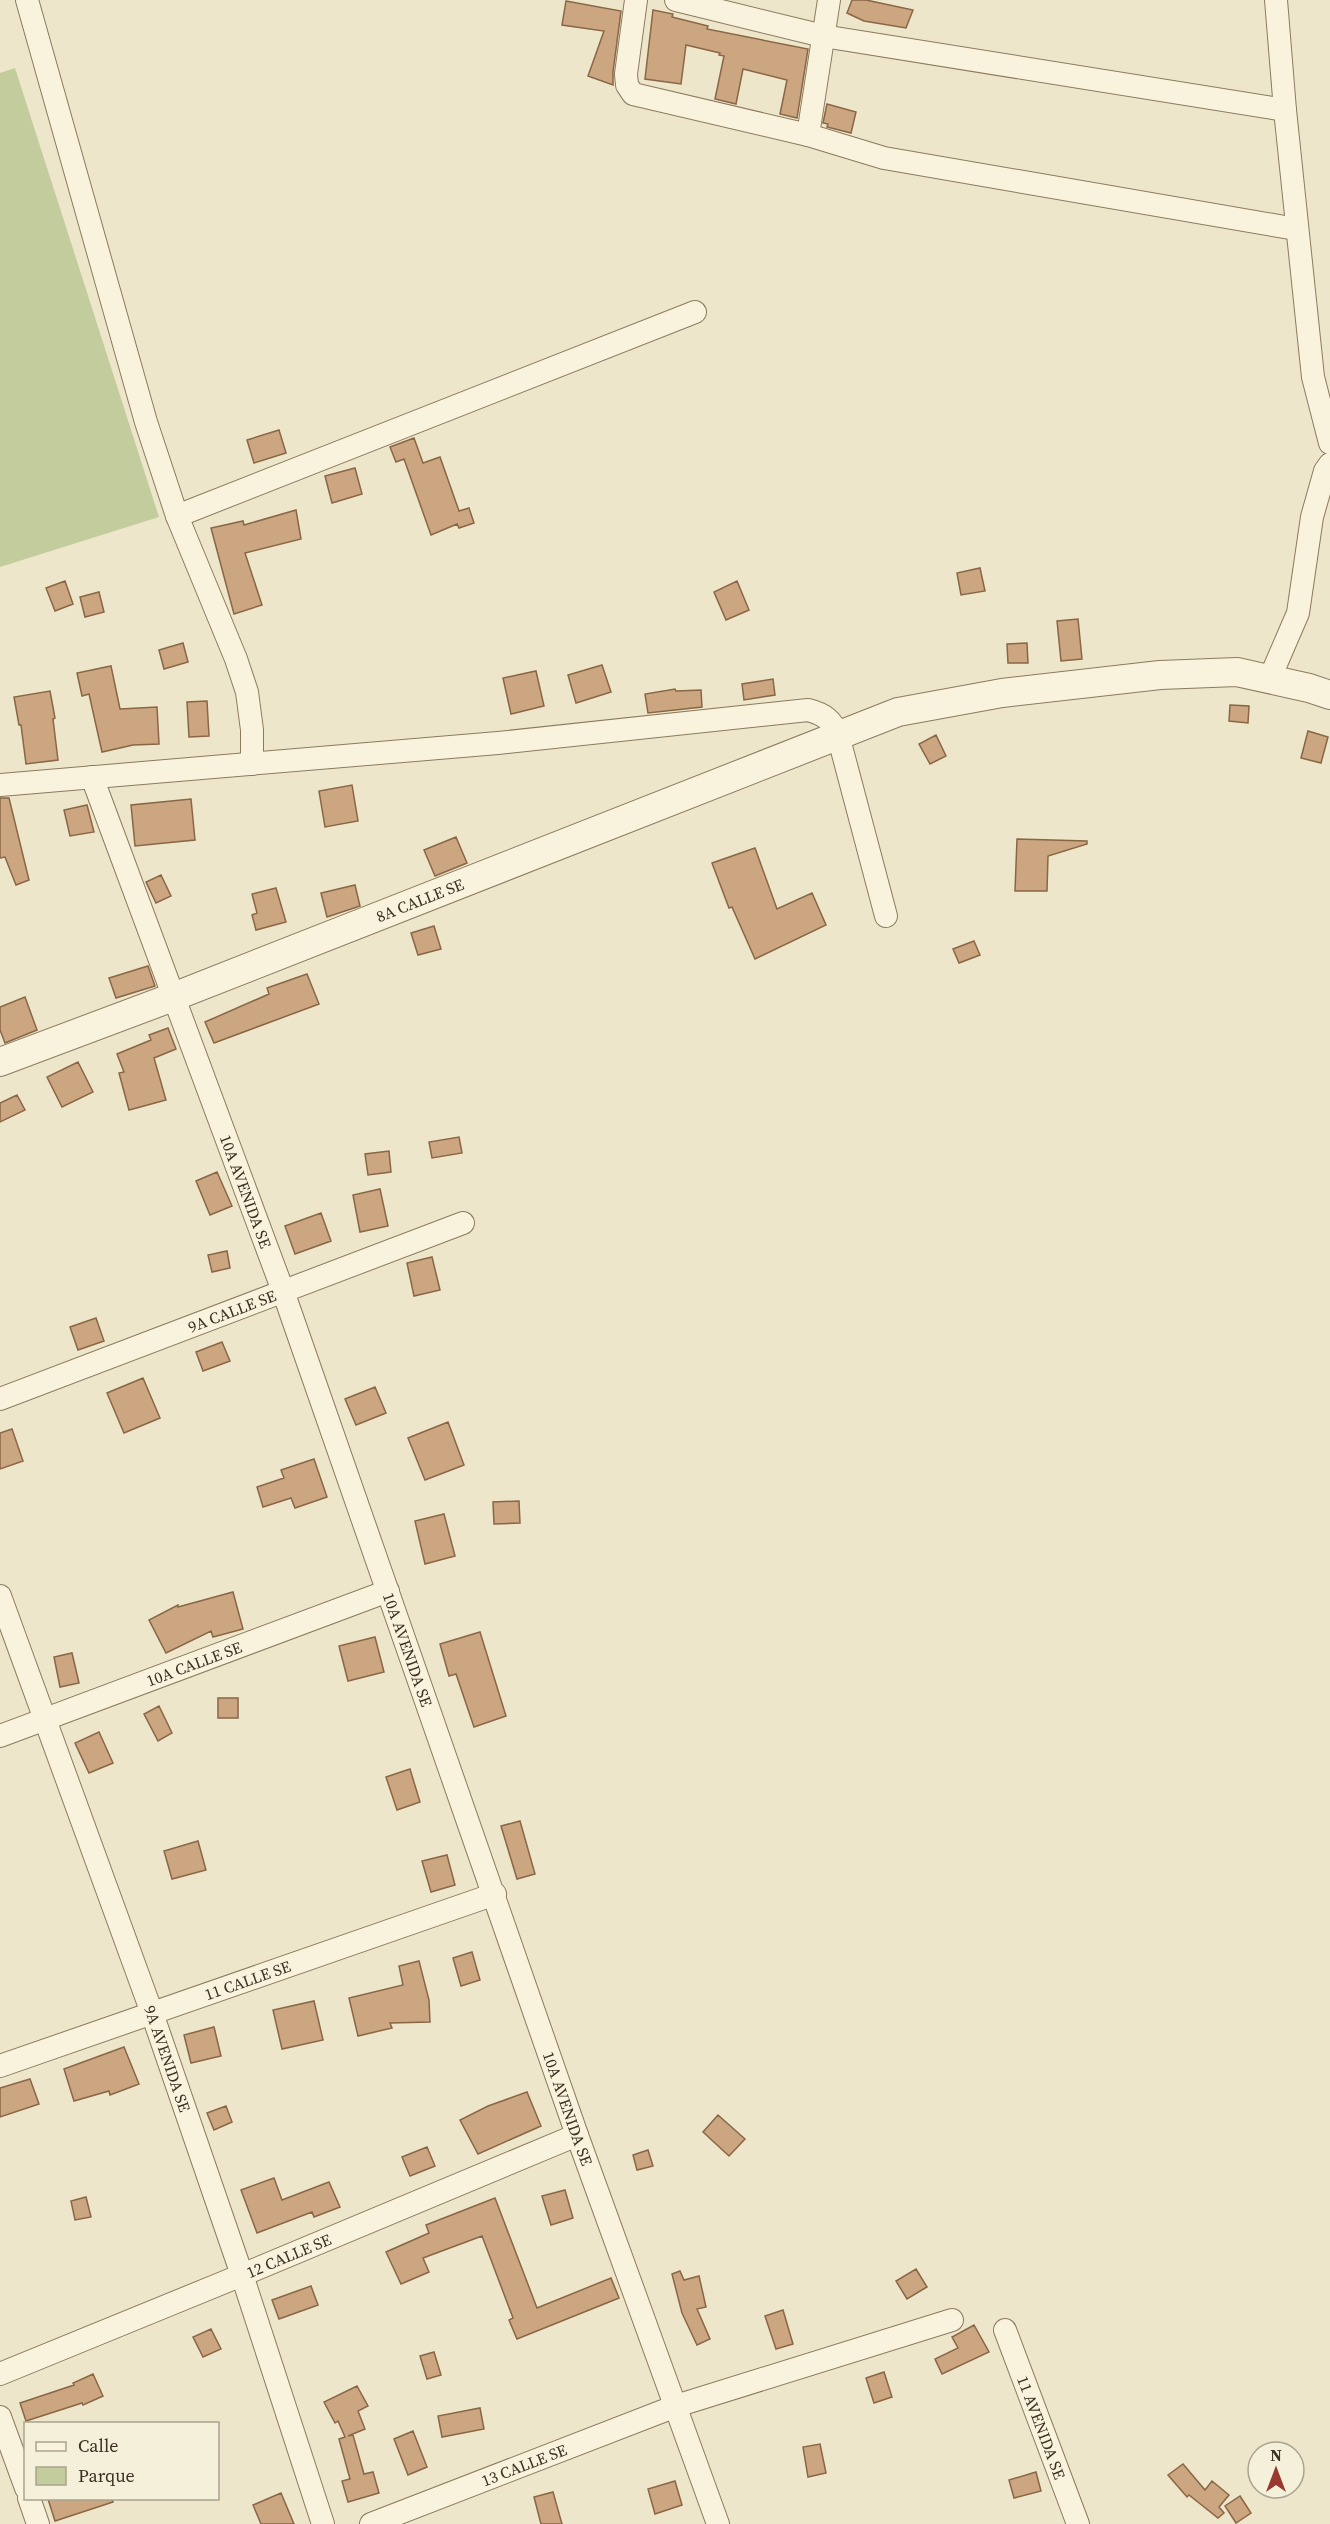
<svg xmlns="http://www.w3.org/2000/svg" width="1330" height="2524" font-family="'Source Serif 4',serif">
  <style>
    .green { fill: #c3cc9d }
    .building { fill: #cba681; stroke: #896645; stroke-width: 1.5 }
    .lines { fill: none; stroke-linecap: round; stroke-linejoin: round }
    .minor-casing { stroke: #8b7a5e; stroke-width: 24 }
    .tertiary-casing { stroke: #8b7a5e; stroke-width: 30 }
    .minor { stroke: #f9f3dd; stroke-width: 22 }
    .tertiary { stroke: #f9f3dd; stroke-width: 28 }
    .labels { text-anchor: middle; stroke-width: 6; stroke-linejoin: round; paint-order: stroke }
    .street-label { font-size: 16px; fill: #3b3021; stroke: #f5f0d9 }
  </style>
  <rect width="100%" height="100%" fill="#eee6ca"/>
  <path class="green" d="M 15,68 L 159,517 L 0,567 L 0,73 Z"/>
  <path class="building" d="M 852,0 L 866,0 L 913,10 L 906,28 L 864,21 L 847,13 Z
    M 566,1 L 621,11 L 613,72 L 613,85 L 588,76 L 604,31 L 562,25 Z
    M 653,10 L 673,14 L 672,17 L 708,26 L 707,29 L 808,49 L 797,118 L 780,114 L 787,80 L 743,69 L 736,104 L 715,99 L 724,56 L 719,55 L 720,53 L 686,45 L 681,84 L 645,79 Z
    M 827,104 L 856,112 L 851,133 L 827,127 L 828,124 L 823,123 Z
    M 279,430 L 286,453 L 254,463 L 247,440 Z
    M 414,438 L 423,463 L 440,457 L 459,511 L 469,508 L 474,523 L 459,528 L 457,524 L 431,535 L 404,459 L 396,462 L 390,447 Z
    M 355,468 L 362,494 L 332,503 L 325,476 Z
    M 296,510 L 301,539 L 245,553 L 262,605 L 234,614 L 211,528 L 243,521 L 244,525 Z
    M 980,568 L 985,591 L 961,595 L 957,573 Z
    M 65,581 L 73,604 L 55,611 L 46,588 Z
    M 737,581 L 749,610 L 726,620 L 714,592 Z
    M 99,592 L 104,612 L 85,617 L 80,597 Z
    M 1078,619 L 1082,659 L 1061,661 L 1057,621 Z
    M 183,643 L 188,662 L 164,669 L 159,650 Z
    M 1027,643 L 1028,663 L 1008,663 L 1007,644 Z
    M 602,665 L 611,692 L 576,703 L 568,675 Z
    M 111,666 L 120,709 L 157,707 L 159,744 L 133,745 L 102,752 L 89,694 L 82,696 L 77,673 Z
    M 536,671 L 544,706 L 511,714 L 503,678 Z
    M 773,679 L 775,695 L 744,700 L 742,684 Z
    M 675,689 L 676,691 L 701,690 L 702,707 L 648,713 L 645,694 Z
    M 50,691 L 55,718 L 53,719 L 58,760 L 26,764 L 21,725 L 19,725 L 14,697 Z
    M 207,701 L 209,736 L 189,737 L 187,702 Z
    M 1230,705 L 1249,706 L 1248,723 L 1229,721 Z
    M 1308,731 L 1328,737 L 1321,763 L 1301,758 Z
    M 936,735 L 946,756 L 930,764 L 919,744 Z
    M 352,785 L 358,821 L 325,827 L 319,791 Z
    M 0,798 L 9,798 L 29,880 L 16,885 L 5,857 L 0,858 Z
    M 191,799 L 195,840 L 135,846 L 131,805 Z
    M 87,805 L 94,832 L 70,836 L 64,810 Z
    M 456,837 L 467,863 L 435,876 L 424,850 Z
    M 1017,839 L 1087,841 L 1087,844 L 1048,856 L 1047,891 L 1015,891 Z
    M 755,848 L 777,909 L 812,893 L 826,925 L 755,959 L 732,907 L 729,908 L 712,863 Z
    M 161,875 L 171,896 L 156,903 L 146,882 Z
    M 355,885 L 360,906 L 327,917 L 321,893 Z
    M 276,888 L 286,922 L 256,930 L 252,915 L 257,913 L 252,894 Z
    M 434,926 L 441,949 L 418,955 L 411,933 Z
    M 974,941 L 980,955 L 959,963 L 953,949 Z
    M 148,966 L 155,986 L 116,998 L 109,978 Z
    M 307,974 L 319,1004 L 214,1043 L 205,1022 L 269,994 L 267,988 Z
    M 25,997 L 37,1030 L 5,1043 L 0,1030 L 0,1007 Z
    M 168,1028 L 176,1049 L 154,1058 L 166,1100 L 129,1110 L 119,1073 L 124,1072 L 117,1054 L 151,1040 L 149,1035 Z
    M 78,1062 L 93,1092 L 62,1107 L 47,1077 Z
    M 17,1095 L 25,1110 L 0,1122 L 0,1103 Z
    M 459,1137 L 462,1153 L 432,1158 L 429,1142 Z
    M 389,1151 L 391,1172 L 368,1175 L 365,1154 Z
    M 217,1172 L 232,1206 L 210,1215 L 196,1181 Z
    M 380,1189 L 388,1226 L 360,1232 L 353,1195 Z
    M 321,1213 L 331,1241 L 295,1254 L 285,1226 Z
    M 227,1251 L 230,1268 L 212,1272 L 208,1255 Z
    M 432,1257 L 440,1290 L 414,1296 L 407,1263 Z
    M 96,1318 L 104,1341 L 78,1350 L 70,1327 Z
    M 222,1342 L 230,1361 L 203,1371 L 196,1352 Z
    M 143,1378 L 160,1418 L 124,1433 L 107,1393 Z
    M 375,1387 L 386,1413 L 356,1425 L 345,1399 Z
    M 448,1422 L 464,1465 L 425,1480 L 408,1438 Z
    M 12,1429 L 23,1461 L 0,1469 L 0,1433 Z
    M 314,1459 L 327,1497 L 295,1508 L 291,1498 L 263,1507 L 257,1487 L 284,1478 L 281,1470 Z
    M 519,1501 L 520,1523 L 494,1524 L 493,1502 Z
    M 444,1514 L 455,1556 L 425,1564 L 415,1521 Z
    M 233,1592 L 243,1629 L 213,1637 L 211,1631 L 166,1653 L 149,1620 L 178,1605 L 178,1607 Z
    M 480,1632 L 506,1716 L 474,1727 L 456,1674 L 449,1676 L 440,1644 Z
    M 375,1637 L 384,1672 L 348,1681 L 339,1646 Z
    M 72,1653 L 79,1683 L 60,1687 L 54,1657 Z
    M 218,1698 L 238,1698 L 238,1718 L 218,1718 Z
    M 159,1706 L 172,1733 L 158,1741 L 144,1714 Z
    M 99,1732 L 113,1763 L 89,1773 L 75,1743 Z
    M 410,1769 L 420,1802 L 397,1810 L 386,1777 Z
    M 520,1821 L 535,1874 L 517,1879 L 501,1826 Z
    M 198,1841 L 206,1870 L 172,1879 L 164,1851 Z
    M 447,1855 L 455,1885 L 431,1892 L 422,1861 Z
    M 472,1952 L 480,1980 L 461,1986 L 453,1958 Z
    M 419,1961 L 429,2000 L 430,2022 L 390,2023 L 392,2028 L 358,2036 L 349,1998 L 403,1985 L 399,1966 Z
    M 314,2001 L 323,2040 L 282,2049 L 273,2010 Z
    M 214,2027 L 221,2056 L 191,2063 L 184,2035 Z
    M 124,2047 L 139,2084 L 110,2095 L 109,2091 L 74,2101 L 64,2069 Z
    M 30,2079 L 39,2104 L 0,2117 L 0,2088 Z
    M 527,2092 L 541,2126 L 478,2154 L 460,2120 L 488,2106 Z
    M 226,2106 L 232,2122 L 214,2130 L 207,2113 Z
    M 718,2115 L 745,2139 L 729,2156 L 703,2132 Z
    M 427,2147 L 435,2166 L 410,2176 L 402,2157 Z
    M 648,2150 L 653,2166 L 637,2170 L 633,2155 Z
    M 274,2178 L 282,2200 L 329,2182 L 340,2207 L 314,2217 L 312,2212 L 257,2233 L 241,2190 Z
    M 565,2190 L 573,2218 L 551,2225 L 542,2196 Z
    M 86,2197 L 91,2217 L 75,2220 L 71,2201 Z
    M 495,2198 L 537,2308 L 611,2278 L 619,2298 L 517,2339 L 509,2320 L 513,2318 L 482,2236 L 423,2258 L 429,2272 L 401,2284 L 386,2252 L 429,2233 L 426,2225 Z
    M 916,2269 L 927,2287 L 907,2299 L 896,2281 Z
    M 680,2271 L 684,2280 L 699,2276 L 706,2307 L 697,2309 L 710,2339 L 697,2345 L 682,2313 L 672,2274 Z
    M 311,2286 L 318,2305 L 279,2319 L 272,2300 Z
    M 783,2310 L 793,2344 L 776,2349 L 765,2316 Z
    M 974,2325 L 989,2352 L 942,2374 L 935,2359 L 958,2348 L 952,2337 Z
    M 211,2329 L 221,2349 L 203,2357 L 193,2337 Z
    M 434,2352 L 441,2375 L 427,2379 L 420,2356 Z
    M 884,2372 L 892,2397 L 874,2403 L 866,2378 Z
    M 93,2374 L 103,2396 L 83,2405 L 82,2403 L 26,2421 L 20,2403 L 74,2385 L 73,2383 Z
    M 357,2386 L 368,2406 L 358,2411 L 365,2429 L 348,2436 L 353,2435 L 364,2474 L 373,2472 L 379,2493 L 348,2502 L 342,2481 L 350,2479 L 339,2439 L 345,2437 L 338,2421 L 335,2423 L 324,2402 Z
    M 480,2408 L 484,2429 L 442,2437 L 438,2416 Z
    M 413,2431 L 427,2467 L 408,2475 L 394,2439 Z
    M 820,2444 L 826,2473 L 808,2477 L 803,2447 Z
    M 1183,2464 L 1205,2490 L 1212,2481 L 1229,2495 L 1219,2507 L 1224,2513 L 1218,2518 L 1189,2495 L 1187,2497 L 1168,2475 Z
    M 1036,2472 L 1041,2491 L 1014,2498 L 1009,2480 Z
    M 675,2481 L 682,2505 L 655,2514 L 648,2489 Z
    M 553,2492 L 562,2524 L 541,2524 L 534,2497 Z
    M 281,2493 L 294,2524 L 261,2524 L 253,2505 Z
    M 1240,2496 L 1251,2513 L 1236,2523 L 1225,2506 Z
    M 48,2499 L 112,2499 L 113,2502 L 55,2521 Z"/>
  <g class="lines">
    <defs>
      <g id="minor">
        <path d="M 27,0 L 146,422 L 177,516 L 236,659 L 247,692 L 252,730 L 252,764"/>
        <path d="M 636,0 L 626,74 L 627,85 L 633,94 L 808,135 L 829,0"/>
        <path d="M 676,0 L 823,36 L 1285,110"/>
        <path d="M 1276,0 L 1285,110 L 1313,377 L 1330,443"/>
        <path d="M 808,135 L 884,158 L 1296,229"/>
        <path d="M 177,516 L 695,312"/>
        <path d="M 1270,678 L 1298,613 L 1312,517 L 1325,471 L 1330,464"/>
        <path id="s1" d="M 92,777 L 283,1291 L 577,2135 L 718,2524"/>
        <path d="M 0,785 L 498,743 L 808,710 C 824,714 832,720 838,735 L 886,916"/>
        <path id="s2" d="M 0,1399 L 463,1223"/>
        <path id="s3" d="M 0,1596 L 152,2013 L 242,2275 L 323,2524"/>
        <path id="s4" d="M 0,1736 L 388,1591"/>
        <path id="s5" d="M 0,2066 L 495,1894"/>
        <path id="s6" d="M 1005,2330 L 1078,2524"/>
        <path id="s7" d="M 0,2374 L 242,2275 L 577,2135"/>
        <path d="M 0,2417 L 26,2488"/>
        <path d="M 29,2498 L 38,2524"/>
        <path id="s8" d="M 371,2524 L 676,2406 L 952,2320"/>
      </g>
      <g id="tertiary">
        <path id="s9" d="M 0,1062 L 173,997 L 898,712 L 1002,693 L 1160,675 L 1237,672 L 1309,688 L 1330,695"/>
      </g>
    </defs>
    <use href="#minor" class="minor-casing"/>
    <use href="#tertiary" class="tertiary-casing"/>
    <use href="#minor" class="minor"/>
    <use href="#tertiary" class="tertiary"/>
  </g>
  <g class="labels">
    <g class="street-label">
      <text dy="6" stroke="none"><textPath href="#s9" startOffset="450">8A CALLE SE</textPath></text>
      <text dy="6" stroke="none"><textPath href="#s1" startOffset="442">10A AVENIDA SE</textPath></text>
      <text dy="6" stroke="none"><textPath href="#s2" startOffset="248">9A CALLE SE</textPath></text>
      <text dy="6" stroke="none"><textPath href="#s1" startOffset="928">10A AVENIDA SE</textPath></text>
      <text dy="6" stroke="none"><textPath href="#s4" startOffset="207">10A CALLE SE</textPath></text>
      <text dy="6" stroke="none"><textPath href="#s5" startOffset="262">11 CALLE SE</textPath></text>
      <text dy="6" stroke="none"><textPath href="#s3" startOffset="492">9A AVENIDA SE</textPath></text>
      <text dy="6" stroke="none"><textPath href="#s1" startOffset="1414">10A AVENIDA SE</textPath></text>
      <text dy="6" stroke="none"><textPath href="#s7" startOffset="312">12 CALLE SE</textPath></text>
      <text dy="6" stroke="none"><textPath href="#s6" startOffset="104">11 AVENIDA SE</textPath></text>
      <text dy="6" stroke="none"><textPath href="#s8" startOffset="164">13 CALLE SE</textPath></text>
    </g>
  </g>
  <rect x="24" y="2422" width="195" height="78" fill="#f5f0d9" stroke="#aba38f" stroke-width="1.5"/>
  <rect x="36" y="2442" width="30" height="9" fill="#f9f3dd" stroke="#aba38f" stroke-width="1.5"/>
  <text x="78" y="2452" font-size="18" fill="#3b3021">Calle</text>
  <rect x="36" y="2467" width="30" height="18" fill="#c3cc9d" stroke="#aba38f" stroke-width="1.5"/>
  <text x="78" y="2482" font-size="18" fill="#3b3021">Parque</text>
  <g transform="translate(1276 2470)"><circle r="28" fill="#f5f0d9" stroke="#aba38f" stroke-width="1.5"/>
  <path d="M0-4.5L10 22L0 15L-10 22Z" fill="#983830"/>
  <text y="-9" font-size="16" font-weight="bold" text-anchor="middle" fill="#3b3021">N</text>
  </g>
</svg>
